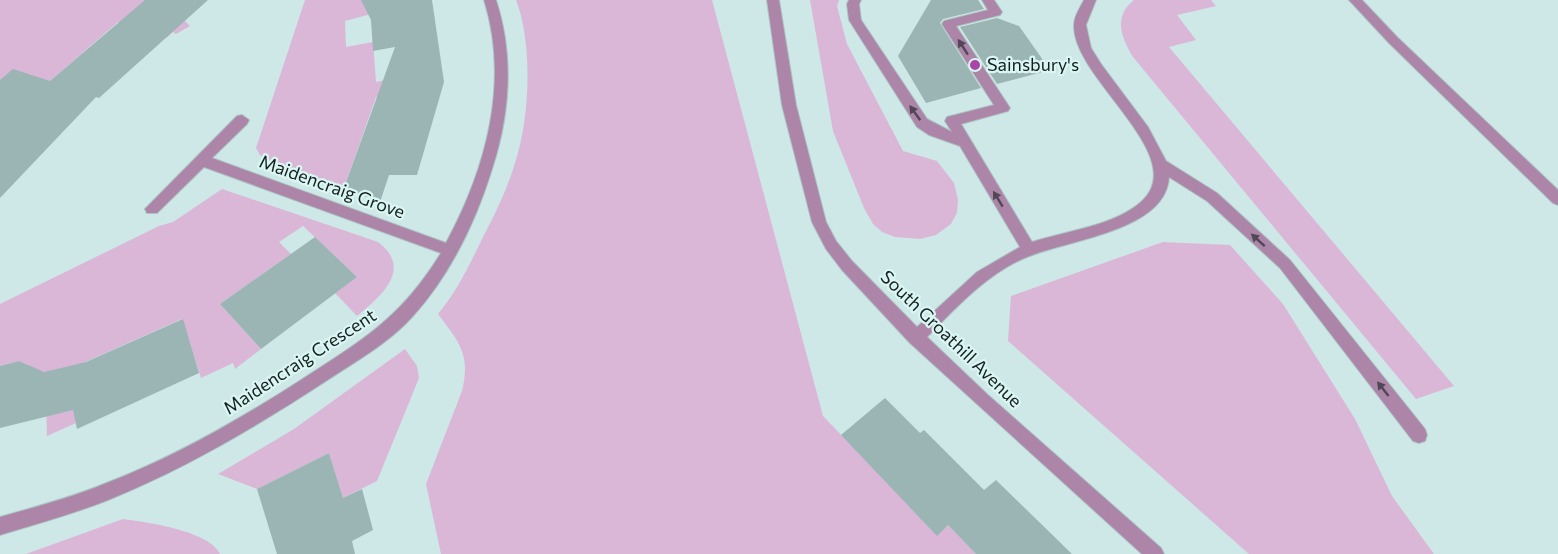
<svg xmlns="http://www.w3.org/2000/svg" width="1558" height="554" font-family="Commissioner,sans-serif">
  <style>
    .green { fill: #dab7d7 }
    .building { fill: #9ab5b3 }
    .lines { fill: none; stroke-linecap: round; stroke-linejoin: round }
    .minor-casing { stroke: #acc4c2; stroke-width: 2 }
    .minor { fill: #ac85a9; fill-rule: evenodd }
    .oneway { fill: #514856 }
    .poi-dot { fill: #ab44a8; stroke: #daf6f3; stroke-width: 2 }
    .labels { text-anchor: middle; stroke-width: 4.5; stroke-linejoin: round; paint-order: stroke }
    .poi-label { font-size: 18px; fill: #151f1f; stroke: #daf6f3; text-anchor: start }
    .street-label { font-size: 18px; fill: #151f1f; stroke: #daf6f3 }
  </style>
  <rect width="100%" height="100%" fill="#cde8e6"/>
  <path class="green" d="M 0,0 L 164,0 L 190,26 L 176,34 L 173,32 L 166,38 L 118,22 L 50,81 L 0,80 Z
    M 305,0 L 361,0 L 401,6 L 345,21 L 346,47 L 373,42 L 376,82 L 442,68 L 394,94 L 376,97 L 344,188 L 267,160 L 260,155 L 256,148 Z
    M 516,0 L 712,0 L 823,416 L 937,535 L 948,525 L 976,554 L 441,554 L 426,484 L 462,391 C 471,354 459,342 438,314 C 457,291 469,266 482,239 C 495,214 507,190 515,163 C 530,118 533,44 516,0 Z
    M 810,0 L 839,0 L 837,6 L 847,44 L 903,151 L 937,161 L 954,183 L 958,200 L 957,213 L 951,224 L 936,235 L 920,239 L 895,237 L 882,232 L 873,224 L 864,208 L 833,131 Z
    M 1134,0 L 1211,0 L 1216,6 L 1177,15 L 1196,40 L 1169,47 L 1454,386 L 1416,399 L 1133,57 C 1121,37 1113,17 1134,0 Z
    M 222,189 L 378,242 C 414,269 380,297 357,316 L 335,293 L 357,277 L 303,226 L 279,242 L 291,254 L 220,304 L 261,349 L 235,369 L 233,363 L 201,378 L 182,319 L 65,371 L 76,423 L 47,436 L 45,372 L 26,377 L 28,365 L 19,361 L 0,366 L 0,304 L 159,226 L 173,222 Z
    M 1163,242 L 1230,245 L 1283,304 L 1355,419 L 1392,496 L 1434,554 L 1249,554 L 1008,341 L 1011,296 Z
    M 405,349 L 417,366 L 419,378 L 377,481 L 343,498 L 329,453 L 257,489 L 218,474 L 294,429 Z
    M 123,519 C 146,522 210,531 220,554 L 26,554 Z"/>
  <path class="building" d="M 145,0 L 208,0 L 99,98 L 96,97 L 0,198 L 0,80 L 13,69 L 50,81 Z
    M 361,0 L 432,0 L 444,82 L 417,175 L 389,175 L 380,202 L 344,188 L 395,47 L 373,51 L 371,20 Z
    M 931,0 L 978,0 L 984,9 L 943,19 L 940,23 L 981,88 L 926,103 L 898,56 Z
    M 997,18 L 1019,26 L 1050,70 L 997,84 L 960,27 Z
    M 315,237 L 357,277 L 261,349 L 220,304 Z
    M 183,319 L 199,373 L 77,429 L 73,410 L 0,428 L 0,366 L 19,361 L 44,372 L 86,362 Z
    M 885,398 L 920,433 L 924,430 L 984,490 L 996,480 L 1072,554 L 976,554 L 948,525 L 937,536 L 841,435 Z
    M 329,453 L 343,498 L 362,489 L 373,530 L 352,541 L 355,554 L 277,554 L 257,489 Z"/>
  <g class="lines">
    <defs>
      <path id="minor" d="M 484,0 L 496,0 C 514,55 510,114 492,169 C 476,221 450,275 413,316 C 389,343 356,361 326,381 C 257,426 185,469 108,500 C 73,514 36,524 0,535 L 0,517 C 35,507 70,498 104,484 C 173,458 239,420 301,380 C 363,340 401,318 441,253 L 204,167 L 157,213 L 147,213 L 145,209 L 237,116 L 242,115 L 249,120 L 247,124 L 212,158 L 446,243 C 486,169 510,82 484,0 Z
        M 767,0 L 779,0 L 796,105 L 826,222 L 836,241 L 852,261 L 917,327 L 977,272 L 1020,247 L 960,146 L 929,135 L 917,127 L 849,20 L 847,4 L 849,0 L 861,0 L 859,4 L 861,20 L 927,119 L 952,132 L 945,121 L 947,117 L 994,105 L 942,24 L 944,21 L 988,10 L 982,0 L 994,0 L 1002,12 L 1000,15 L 956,26 L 1010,108 L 1008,111 L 961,124 L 1032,242 C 1066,231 1107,227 1136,206 C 1200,161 1072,80 1074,25 C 1074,16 1080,8 1084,0 L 1096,0 L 1086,25 L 1091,48 L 1101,64 L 1148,127 L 1166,161 L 1217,193 L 1290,260 L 1425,429 L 1427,435 L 1425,441 L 1419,443 L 1413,441 L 1280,268 L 1207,201 L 1169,177 C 1166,234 1058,240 1018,261 C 982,279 955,309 927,337 L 988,395 L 1161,548 L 1164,554 L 1142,554 L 910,343 L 842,270 L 826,249 L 812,222 L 782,105 Z
        M 1349,0 L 1362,0 L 1397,37 L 1558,190 L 1558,205 L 1553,203 L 1389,43 Z"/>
    </defs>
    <use href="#minor" class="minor-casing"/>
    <use href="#minor" class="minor"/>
  </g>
  <defs><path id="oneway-solid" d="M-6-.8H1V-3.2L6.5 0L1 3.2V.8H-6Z" transform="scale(1.5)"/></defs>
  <g class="oneway">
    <use href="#oneway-solid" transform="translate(963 47) rotate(-123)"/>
    <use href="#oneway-solid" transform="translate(915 113) rotate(-126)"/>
    <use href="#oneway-solid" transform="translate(998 199) rotate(-121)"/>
    <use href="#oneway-solid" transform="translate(1258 240) rotate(-138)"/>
    <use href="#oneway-solid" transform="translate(1383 389) rotate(-128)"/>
  </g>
  <circle class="poi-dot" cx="975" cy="65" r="6"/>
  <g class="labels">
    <g class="poi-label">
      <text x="987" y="71">Sainsbury's</text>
    </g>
    <g class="street-label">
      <text transform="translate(332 187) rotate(20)" y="6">Maidencraig Grove</text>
      <text transform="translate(951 339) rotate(44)" y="6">South Groathill Avenue</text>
      <text transform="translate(300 362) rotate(-33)" y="6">Maidencraig Crescent</text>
    </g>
  </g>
</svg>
